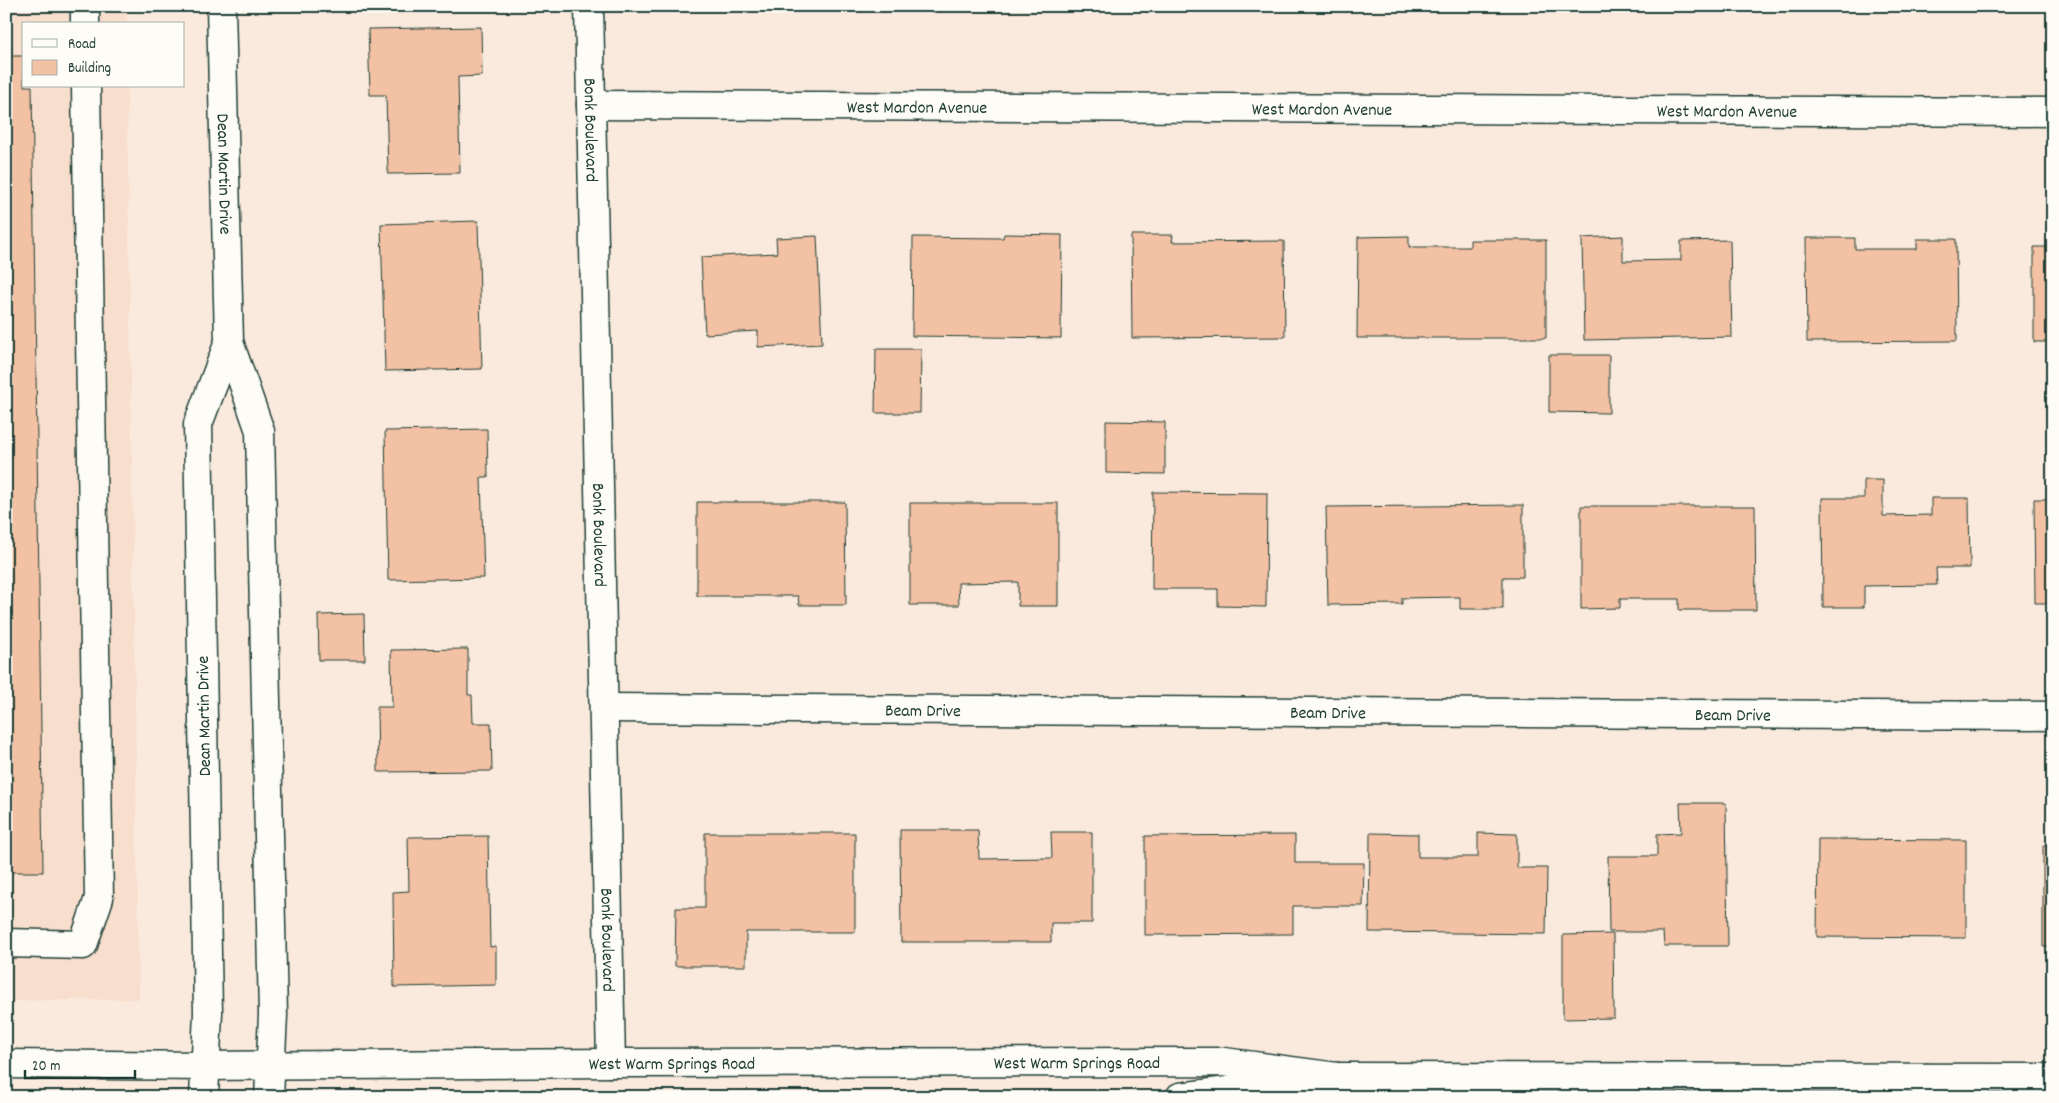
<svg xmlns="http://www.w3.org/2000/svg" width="2059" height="1103" font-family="Dekko,sans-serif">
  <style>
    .built { fill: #f8decc }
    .building { fill: #f3c1a3; stroke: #1f3d34 }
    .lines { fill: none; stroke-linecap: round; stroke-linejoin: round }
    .minor-casing { stroke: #1f3d34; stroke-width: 31 }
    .major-casing { stroke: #1f3d34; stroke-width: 31 }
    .minor { stroke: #fdfcf7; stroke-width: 28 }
    .major { stroke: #fdfcf7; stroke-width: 28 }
    .labels { text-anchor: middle; stroke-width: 4; stroke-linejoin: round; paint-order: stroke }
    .street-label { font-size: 18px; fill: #1f3d34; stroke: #fdfcf7 }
  </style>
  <rect width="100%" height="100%" fill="#faeade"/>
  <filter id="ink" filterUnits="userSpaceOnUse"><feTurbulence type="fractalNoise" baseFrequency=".02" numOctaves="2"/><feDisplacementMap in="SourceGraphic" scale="10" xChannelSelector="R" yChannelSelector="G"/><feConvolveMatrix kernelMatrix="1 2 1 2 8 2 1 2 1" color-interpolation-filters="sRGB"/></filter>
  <g filter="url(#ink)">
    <path class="built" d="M 6,6 L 126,6 L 127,24 L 24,24 L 24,86 L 127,86 L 139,999 L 6,1001 Z"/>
    <path class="building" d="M 481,27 L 482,76 L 458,77 L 460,173 L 388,174 L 386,95 L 370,95 L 368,29 Z
      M 6,56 L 24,56 L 24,86 L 32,86 L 43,872 L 6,872 Z
      M 478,221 L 482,369 L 385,371 L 381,224 Z
      M 1004,234 L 1062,235 L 1061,338 L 912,336 L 913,237 L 1003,238 Z
      M 1131,235 L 1173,235 L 1172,242 L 1284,241 L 1285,337 L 1132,338 Z
      M 817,236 L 822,344 L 758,347 L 758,331 L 705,334 L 701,257 L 777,253 L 776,238 Z
      M 1409,236 L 1409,247 L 1470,247 L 1470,240 L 1546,240 L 1546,338 L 1357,338 L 1358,237 Z
      M 1623,236 L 1623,261 L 1681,260 L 1681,241 L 1730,240 L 1732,337 L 1584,340 L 1582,238 Z
      M 1806,238 L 1855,238 L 1855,249 L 1917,249 L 1917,239 L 1956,239 L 1957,341 L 1807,342 Z
      M 2034,247 L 2053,247 L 2053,342 L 2034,342 Z
      M 876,349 L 921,349 L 920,413 L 875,413 Z
      M 1549,355 L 1609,355 L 1609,413 L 1549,412 Z
      M 1106,421 L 1165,422 L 1165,474 L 1106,473 Z
      M 487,429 L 488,477 L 481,477 L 484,578 L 388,580 L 385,431 Z
      M 1864,480 L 1883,480 L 1883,516 L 1931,515 L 1931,498 L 1969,498 L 1970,568 L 1936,568 L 1937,585 L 1864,586 L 1864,607 L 1823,607 L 1822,498 L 1864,498 Z
      M 1153,492 L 1267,493 L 1266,607 L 1218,606 L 1218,589 L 1152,589 Z
      M 2034,499 L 2053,499 L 2053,603 L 2035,603 Z
      M 697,502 L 845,502 L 846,605 L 799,605 L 798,596 L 697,596 Z
      M 910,503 L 1058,503 L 1058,606 L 1018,606 L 1018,582 L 958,583 L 959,605 L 910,605 Z
      M 1523,505 L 1523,577 L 1503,577 L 1503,609 L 1460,609 L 1460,597 L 1402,598 L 1402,604 L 1328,605 L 1326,507 Z
      M 1581,506 L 1755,506 L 1756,610 L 1679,610 L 1679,599 L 1620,599 L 1620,608 L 1581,609 Z
      M 364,614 L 365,660 L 319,660 L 318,615 Z
      M 468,649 L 468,695 L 472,695 L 473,723 L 491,723 L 492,771 L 378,772 L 377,707 L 392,707 L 391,650 Z
      M 1680,803 L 1726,803 L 1728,946 L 1664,946 L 1663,932 L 1609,932 L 1608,856 L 1657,856 L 1657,834 L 1681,833 Z
      M 900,830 L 978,830 L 979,859 L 1052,858 L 1051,832 L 1092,832 L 1092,923 L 1051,923 L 1051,942 L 901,942 Z
      M 705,833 L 855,833 L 855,932 L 746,932 L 746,966 L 675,966 L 676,908 L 705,908 Z
      M 1370,833 L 1418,834 L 1418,857 L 1478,857 L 1478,833 L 1517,834 L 1517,868 L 1547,868 L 1546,934 L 1369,932 Z
      M 1295,835 L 1295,863 L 1364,863 L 1363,906 L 1293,906 L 1293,934 L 1145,935 L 1145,836 Z
      M 488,836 L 490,947 L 496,946 L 496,985 L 394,987 L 393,892 L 409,891 L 408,837 Z
      M 1818,839 L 1966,840 L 1966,938 L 1817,937 Z
      M 2043,845 L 2053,845 L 2053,947 L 2043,947 Z
      M 1613,934 L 1614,1018 L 1563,1019 L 1563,935 Z"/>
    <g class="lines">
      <defs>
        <g id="minor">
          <path d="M 85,6 L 85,24"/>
          <path id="s1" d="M 589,6 L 611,1063"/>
          <path id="s2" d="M 591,105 L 2053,112"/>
          <path id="s3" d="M 604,708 L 2053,716"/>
          <path d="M 6,943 L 83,945 L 99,898 L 86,86"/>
          <path d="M 1337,1077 L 1337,1097"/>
          <path d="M 1926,1097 L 1927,1078"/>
        </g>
        <g id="major">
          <path id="s4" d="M 221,6 L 229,342 L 260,431 L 273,1015 L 269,1097"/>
          <path id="s5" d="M 6,1064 L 205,1066 L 611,1063 L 1224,1062 L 1337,1077"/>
          <path d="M 204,1097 L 208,1013 L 198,424 L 229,342"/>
          <path d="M 1180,1097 L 1337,1077 L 2053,1078"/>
        </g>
      </defs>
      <use href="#minor" class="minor-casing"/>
      <use href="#major" class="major-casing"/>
      <use href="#minor" class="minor"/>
      <use href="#major" class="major"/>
    </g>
  </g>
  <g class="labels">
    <g class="street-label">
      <text dy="6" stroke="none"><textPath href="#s2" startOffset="326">West Mardon Avenue</textPath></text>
      <text dy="6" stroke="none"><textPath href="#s2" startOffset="731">West Mardon Avenue</textPath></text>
      <text dy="6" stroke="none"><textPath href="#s2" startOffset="1136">West Mardon Avenue</textPath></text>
      <text dy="6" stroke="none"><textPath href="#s1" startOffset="124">Bonk Boulevard</textPath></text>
      <text dy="6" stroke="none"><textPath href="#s4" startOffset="168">Dean Martin Drive</textPath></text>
      <text dy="6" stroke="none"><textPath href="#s1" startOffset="529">Bonk Boulevard</textPath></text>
      <text dy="6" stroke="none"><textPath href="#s3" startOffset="319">Beam Drive</textPath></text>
      <text dy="6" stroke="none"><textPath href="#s3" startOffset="724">Beam Drive</textPath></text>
      <text dy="6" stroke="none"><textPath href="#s3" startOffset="1129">Beam Drive</textPath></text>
      <text transform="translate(203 716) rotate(-91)" y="6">Dean Martin Drive</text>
      <text dy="6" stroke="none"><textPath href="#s1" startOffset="934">Bonk Boulevard</textPath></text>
      <text dy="6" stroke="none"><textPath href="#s5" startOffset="1071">West Warm Springs Road</textPath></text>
      <text dy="6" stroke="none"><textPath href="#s5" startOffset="666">West Warm Springs Road</textPath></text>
    </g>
  </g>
  <rect width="2059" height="1103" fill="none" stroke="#fdfcf7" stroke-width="25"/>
  <rect x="12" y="12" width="2034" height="1078" fill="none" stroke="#1f3d34" stroke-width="2" filter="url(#ink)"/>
  <rect x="22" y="22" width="162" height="65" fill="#fdfcf7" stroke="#a4b0a9"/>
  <rect x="32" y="39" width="25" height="8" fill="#fdfcf7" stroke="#a4b0a9"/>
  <text x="68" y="48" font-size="15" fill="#1f3d34">Road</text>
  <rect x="32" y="60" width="25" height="15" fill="#f3c1a3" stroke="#a4b0a9"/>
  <text x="68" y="72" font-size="15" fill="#1f3d34">Building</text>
  <path d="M25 1070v8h110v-8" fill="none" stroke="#1f3d34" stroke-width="2.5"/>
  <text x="32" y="1070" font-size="15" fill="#1f3d34" stroke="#fdfcf7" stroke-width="4" paint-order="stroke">20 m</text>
</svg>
